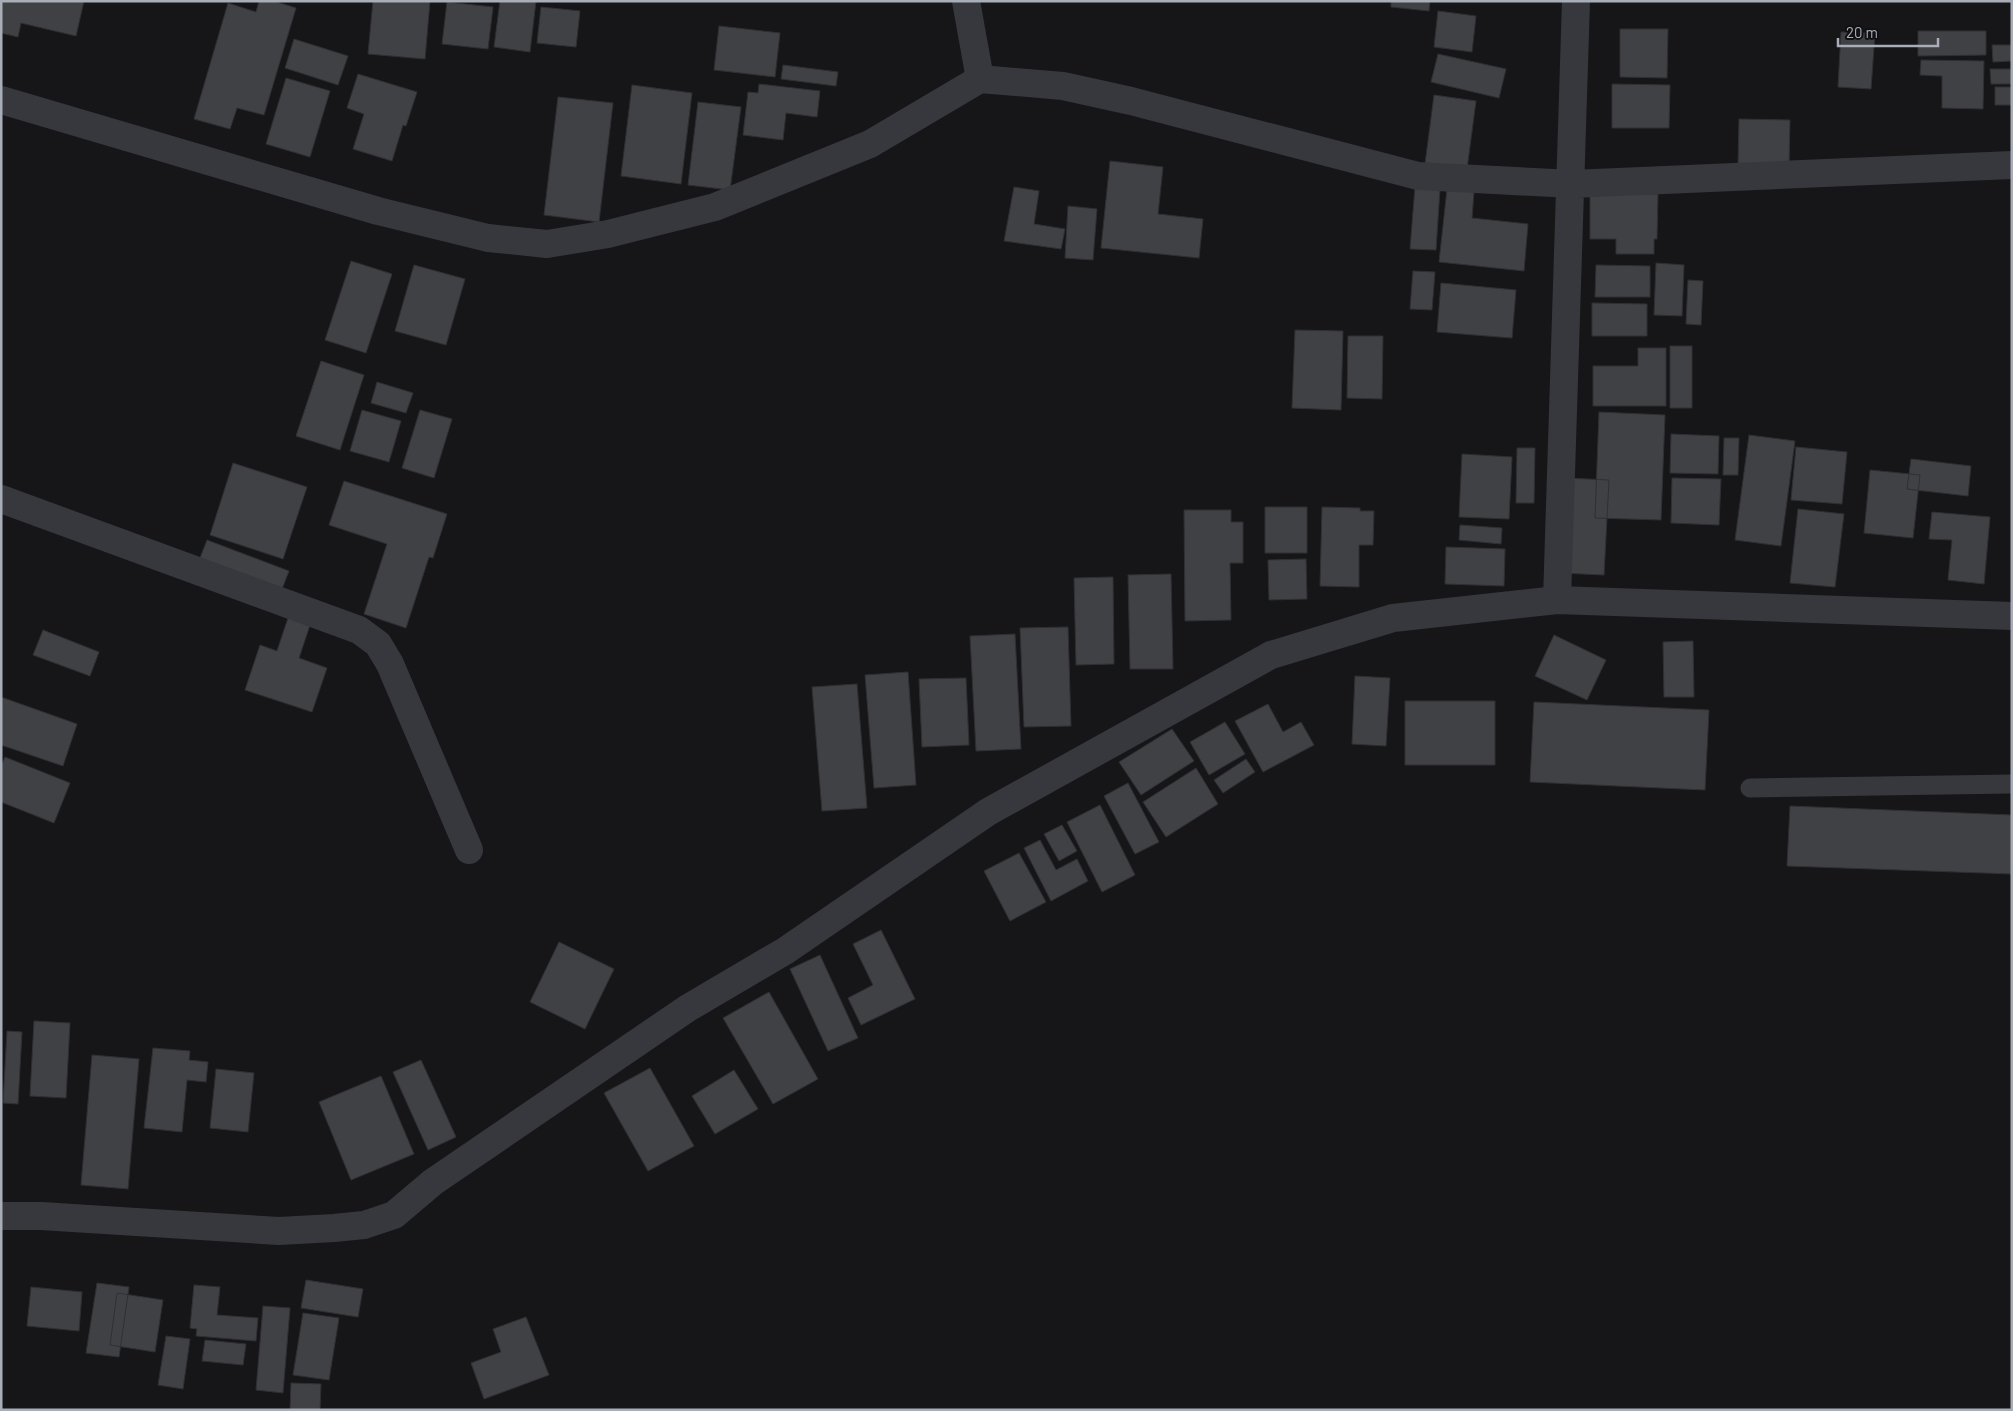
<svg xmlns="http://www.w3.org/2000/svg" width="2013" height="1411" font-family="Barlow,sans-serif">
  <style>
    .building { fill: #404145; stroke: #303034 }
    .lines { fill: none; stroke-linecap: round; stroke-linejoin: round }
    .service { stroke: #37383d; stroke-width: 19 }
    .minor { stroke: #37383d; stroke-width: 28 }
    .tertiary { stroke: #37383d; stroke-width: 28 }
  </style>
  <rect width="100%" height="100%" fill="#161618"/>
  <path class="building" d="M 1,1 L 84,1 L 76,36 L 21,23 L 18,37 L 1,33 Z
    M 259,1 L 274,1 L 296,8 L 264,115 L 237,108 L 230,129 L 194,119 L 228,3 L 256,12 Z
    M 373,1 L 430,1 L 425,59 L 368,54 Z
    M 500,1 L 536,1 L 530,52 L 494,47 Z
    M 1391,1 L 1430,1 L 1429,11 L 1391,7 Z
    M 447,2 L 493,7 L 488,49 L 442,44 Z
    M 541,7 L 580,11 L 576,47 L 537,43 Z
    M 1438,11 L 1476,16 L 1472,52 L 1434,47 Z
    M 719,26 L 780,33 L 775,77 L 714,70 Z
    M 1620,29 L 1668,29 L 1667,78 L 1620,77 Z
    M 1918,31 L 1986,31 L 1986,55 L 1918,56 Z
    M 1841,32 L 1875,33 L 1871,89 L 1838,87 Z
    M 294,39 L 348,56 L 338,85 L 285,68 Z
    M 1992,45 L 2012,45 L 2012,61 L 1993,62 Z
    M 1438,54 L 1506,69 L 1499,98 L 1431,82 Z
    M 1921,60 L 1984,61 L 1983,109 L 1942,108 L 1942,76 L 1920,75 Z
    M 783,65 L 838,72 L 836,86 L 781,79 Z
    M 1990,69 L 2012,69 L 2012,84 L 1991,84 Z
    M 358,74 L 417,92 L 406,126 L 403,125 L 392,161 L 353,149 L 364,114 L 347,108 Z
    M 286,78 L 330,91 L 310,157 L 266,144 Z
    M 759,84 L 820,91 L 817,117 L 786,113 L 783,140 L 743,135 L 748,92 L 758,93 Z
    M 1612,84 L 1670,85 L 1669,128 L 1612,128 Z
    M 632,85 L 692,93 L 681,184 L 621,176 Z
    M 1995,87 L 2012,87 L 2012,105 L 1995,105 Z
    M 1434,95 L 1476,101 L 1467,169 L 1425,164 Z
    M 558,97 L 613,103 L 599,222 L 544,215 Z
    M 698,102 L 741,107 L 730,190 L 688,185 Z
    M 1739,119 L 1790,120 L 1789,167 L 1738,166 Z
    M 1110,161 L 1163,167 L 1158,214 L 1203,219 L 1199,258 L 1101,248 Z
    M 1014,187 L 1039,191 L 1034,224 L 1065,229 L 1061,249 L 1004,241 Z
    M 1415,187 L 1440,189 L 1436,250 L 1410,249 Z
    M 1447,189 L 1474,192 L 1472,218 L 1528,224 L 1524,271 L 1439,262 Z
    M 1590,193 L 1658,194 L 1657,239 L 1654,239 L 1654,254 L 1616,254 L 1616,239 L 1590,239 Z
    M 1068,206 L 1097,209 L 1093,260 L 1065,258 Z
    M 351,261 L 392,274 L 366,353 L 325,340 Z
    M 1656,263 L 1684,265 L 1682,316 L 1654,315 Z
    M 414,265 L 465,279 L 446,345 L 395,331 Z
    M 1596,265 L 1650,266 L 1650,297 L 1595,297 Z
    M 1413,271 L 1435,272 L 1432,310 L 1410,309 Z
    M 1688,280 L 1703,281 L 1701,325 L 1686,324 Z
    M 1441,283 L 1516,290 L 1512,338 L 1437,332 Z
    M 1592,303 L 1647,304 L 1647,336 L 1592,336 Z
    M 1295,330 L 1343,331 L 1341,410 L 1292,408 Z
    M 1348,336 L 1383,336 L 1382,399 L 1347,398 Z
    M 1670,346 L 1692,346 L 1692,408 L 1670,408 Z
    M 1638,348 L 1666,348 L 1666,406 L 1593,406 L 1593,366 L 1638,366 Z
    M 321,361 L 364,375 L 340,450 L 296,436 Z
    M 377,382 L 413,393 L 406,413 L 371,403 Z
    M 362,410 L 401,421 L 389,462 L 350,451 Z
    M 420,410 L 452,419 L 434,478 L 402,468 Z
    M 1599,412 L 1665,415 L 1661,520 L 1595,518 Z
    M 1671,434 L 1719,436 L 1718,474 L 1670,473 Z
    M 1749,435 L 1795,441 L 1781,546 L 1735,540 Z
    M 1724,438 L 1739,438 L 1738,475 L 1723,475 Z
    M 1796,447 L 1847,452 L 1842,504 L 1791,500 Z
    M 1517,448 L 1535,448 L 1534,503 L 1516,503 Z
    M 1462,454 L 1512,457 L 1509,519 L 1459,517 Z
    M 1911,459 L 1971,466 L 1968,496 L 1907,489 Z
    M 233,463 L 307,487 L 283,559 L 210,535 Z
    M 1870,470 L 1920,475 L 1913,538 L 1864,533 Z
    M 1565,478 L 1609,480 L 1604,575 L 1561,573 Z
    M 1672,478 L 1721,479 L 1719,525 L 1671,523 Z
    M 344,481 L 447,514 L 433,558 L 429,557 L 406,628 L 364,614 L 387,544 L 329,525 Z
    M 1265,507 L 1307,507 L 1307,553 L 1265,553 Z
    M 1322,507 L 1360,508 L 1360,511 L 1374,511 L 1373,545 L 1359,545 L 1359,587 L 1320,586 Z
    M 1798,509 L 1844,514 L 1835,587 L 1790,583 Z
    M 1184,510 L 1231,510 L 1231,522 L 1243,522 L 1243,563 L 1230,563 L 1231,620 L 1185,621 Z
    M 1932,512 L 1990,517 L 1984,584 L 1948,580 L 1952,540 L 1929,539 Z
    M 1460,525 L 1502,528 L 1501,544 L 1459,540 Z
    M 207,540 L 289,571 L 282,589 L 200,558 Z
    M 1446,547 L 1505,549 L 1504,586 L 1445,584 Z
    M 1306,559 L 1307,599 L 1269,600 L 1268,560 Z
    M 1171,574 L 1173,669 L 1130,669 L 1128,575 Z
    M 1113,577 L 1114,664 L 1076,665 L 1074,578 Z
    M 288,618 L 310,625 L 299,658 L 327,668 L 312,712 L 245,690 L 260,645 L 277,651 Z
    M 1068,627 L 1071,726 L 1024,727 L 1020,628 Z
    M 43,630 L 99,652 L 90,676 L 33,655 Z
    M 1015,634 L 1021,749 L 976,751 L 970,636 Z
    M 1554,635 L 1606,660 L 1587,700 L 1535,676 Z
    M 1693,641 L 1694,697 L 1664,697 L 1663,642 Z
    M 908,672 L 916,785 L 874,788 L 865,675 Z
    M 1355,676 L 1390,678 L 1386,746 L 1352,744 Z
    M 966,678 L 969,745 L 922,747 L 919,679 Z
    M 857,684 L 867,808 L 822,811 L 812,687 Z
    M 1,697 L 77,724 L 63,766 L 1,745 Z
    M 1405,701 L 1495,701 L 1495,765 L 1405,765 Z
    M 1534,702 L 1709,710 L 1705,790 L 1530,782 Z
    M 1268,704 L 1283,732 L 1301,722 L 1314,745 L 1263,772 L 1235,721 Z
    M 1225,722 L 1245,754 L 1209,775 L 1190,742 Z
    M 1172,729 L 1194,761 L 1141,795 L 1119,762 Z
    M 5,757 L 70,783 L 54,823 L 1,802 L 1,766 Z
    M 1246,759 L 1255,772 L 1223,793 L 1214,780 Z
    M 1196,768 L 1218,804 L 1166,837 L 1143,802 Z
    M 1128,783 L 1159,842 L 1135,854 L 1104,796 Z
    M 1100,805 L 1135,875 L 1102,892 L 1067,822 Z
    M 1790,806 L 2012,815 L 2012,874 L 1787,866 Z
    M 1062,825 L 1077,851 L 1059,861 L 1044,834 Z
    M 1040,840 L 1056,870 L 1077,859 L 1088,881 L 1051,901 L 1024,848 Z
    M 1019,853 L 1046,902 L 1010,921 L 984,871 Z
    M 881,930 L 915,999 L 861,1025 L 848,998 L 873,985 L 853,944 Z
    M 559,942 L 614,969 L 585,1029 L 530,1002 Z
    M 820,955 L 858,1038 L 828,1051 L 790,969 Z
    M 769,992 L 818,1079 L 773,1104 L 723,1018 Z
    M 34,1021 L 70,1023 L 66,1098 L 30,1096 Z
    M 7,1031 L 22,1032 L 18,1104 L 3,1103 Z
    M 153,1048 L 190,1051 L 189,1060 L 208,1062 L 206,1082 L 187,1080 L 182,1132 L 144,1128 Z
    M 92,1055 L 139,1059 L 128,1189 L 81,1185 Z
    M 421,1060 L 456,1137 L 428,1150 L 393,1072 Z
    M 650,1068 L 694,1146 L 648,1171 L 604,1093 Z
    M 216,1069 L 254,1073 L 248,1132 L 210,1128 Z
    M 734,1070 L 758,1109 L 715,1134 L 692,1096 Z
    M 381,1076 L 414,1154 L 351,1180 L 319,1102 Z
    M 306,1280 L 363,1289 L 358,1317 L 301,1308 Z
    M 97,1283 L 129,1287 L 119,1357 L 86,1353 Z
    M 194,1285 L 220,1287 L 217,1315 L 258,1318 L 256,1341 L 196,1336 L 197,1329 L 190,1328 Z
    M 31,1287 L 82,1292 L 79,1331 L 27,1326 Z
    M 117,1293 L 163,1300 L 155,1352 L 110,1345 Z
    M 263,1306 L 290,1308 L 283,1393 L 256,1390 Z
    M 303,1313 L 339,1318 L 329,1380 L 293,1375 Z
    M 526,1317 L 549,1375 L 484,1399 L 471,1363 L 501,1352 L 493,1329 Z
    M 166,1336 L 190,1339 L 183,1389 L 158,1385 Z
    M 205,1340 L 246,1344 L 243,1365 L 202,1361 Z
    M 291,1383 L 321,1384 L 320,1410 L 290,1410 Z"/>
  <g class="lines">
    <path class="service" d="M 1750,788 L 2012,784"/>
    <path class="minor" d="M 966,1 L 980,79
      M 1,100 L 378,211 L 488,238 L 547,244 L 608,234 L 715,207 L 870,144 L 980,79 L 1063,86 L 1131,101 L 1418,176 L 1572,184 L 2012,165
      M 1,499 L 359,630 L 378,644 L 390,664 L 469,850
      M 1557,600 L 1576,1"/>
    <path class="tertiary" d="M 1,1216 L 41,1216 L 279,1231 L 334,1228 L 364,1225 L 394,1215 L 433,1182 L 688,1008 L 785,951 L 988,812 L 1271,655 L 1393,618 L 1557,600 L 2012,616"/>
  </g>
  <rect width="2013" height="1411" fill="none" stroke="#a8adb8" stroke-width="5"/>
  <path d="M1838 38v8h100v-8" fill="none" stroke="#a8adb8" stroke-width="2.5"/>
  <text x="1846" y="38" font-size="15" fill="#a8adb8" stroke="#111113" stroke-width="4" paint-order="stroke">20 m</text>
</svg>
